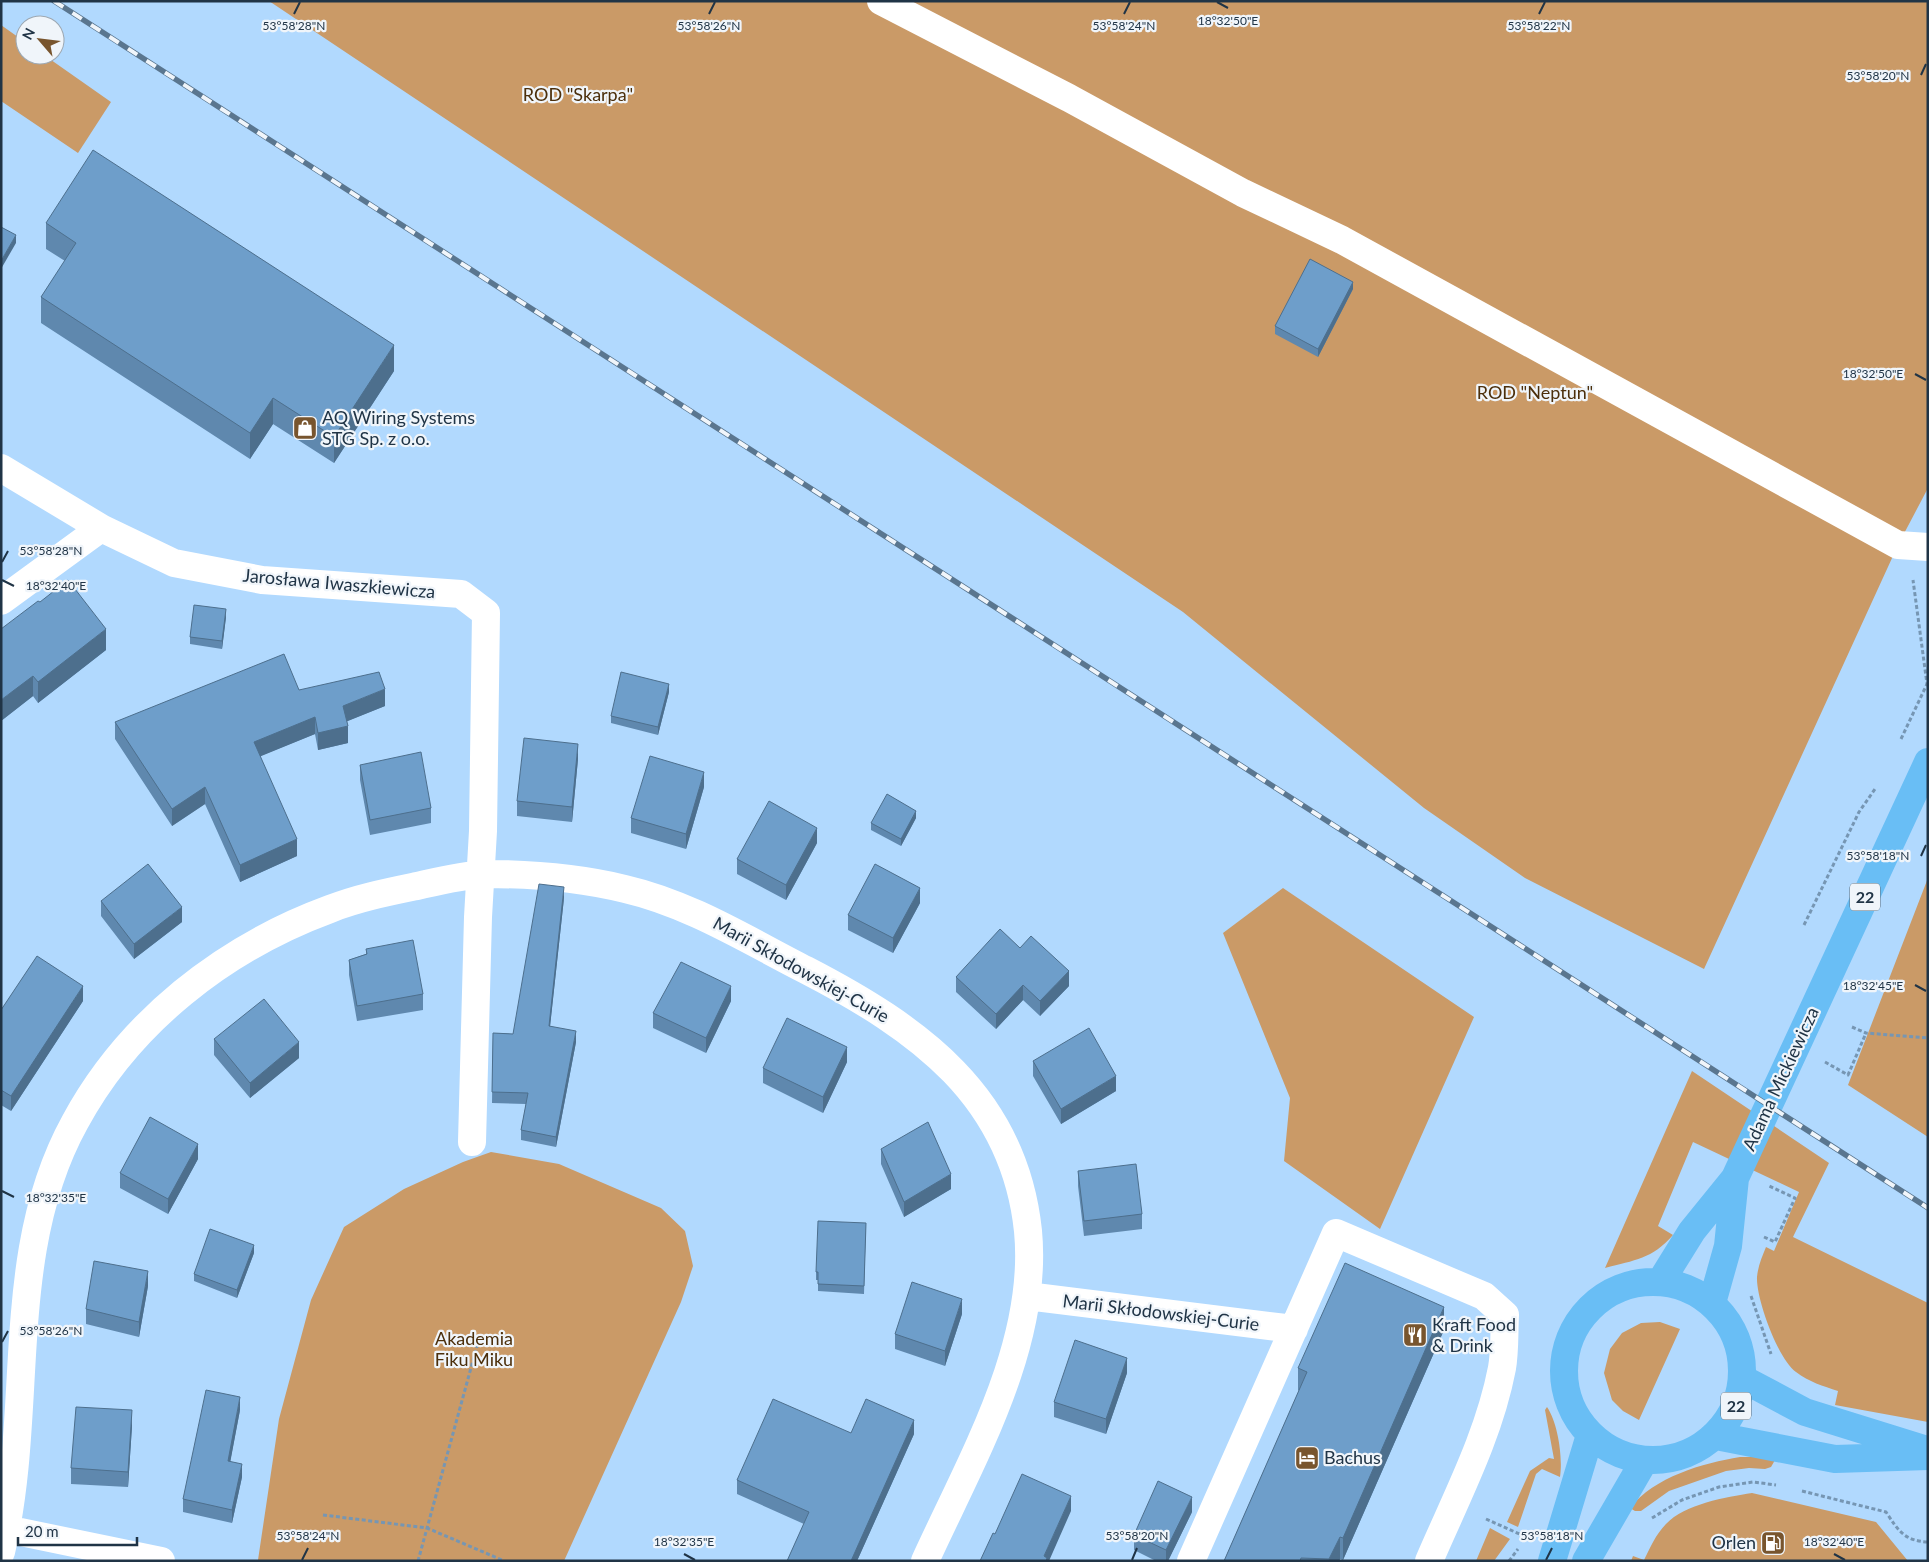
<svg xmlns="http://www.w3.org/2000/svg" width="1929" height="1562" font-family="Lato,sans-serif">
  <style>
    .green { fill: #ca9a67 }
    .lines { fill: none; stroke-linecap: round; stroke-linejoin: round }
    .path { stroke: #7696b3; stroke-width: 3; stroke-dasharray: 4 2.5; stroke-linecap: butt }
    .minor { stroke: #fff; stroke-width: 28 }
    .major { stroke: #69bef5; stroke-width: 28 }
    .rail-casing { stroke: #5a768f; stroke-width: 5.5 }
    .rail { stroke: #f0f5fa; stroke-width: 4; stroke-dasharray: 11; stroke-linecap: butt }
    .wall { fill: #5f88ae }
    .shaded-wall { fill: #4d6f8d }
    .building { fill: #6e9eca; stroke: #4d6f8d }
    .ticks { fill: none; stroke: #203446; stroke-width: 2 }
    .labels { text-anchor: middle; stroke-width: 4.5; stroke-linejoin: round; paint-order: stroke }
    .shield { fill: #f0f5fa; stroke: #5e6e7c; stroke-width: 1 }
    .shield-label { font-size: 16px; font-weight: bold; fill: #203446 }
    .park-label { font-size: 18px; fill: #4c2f0b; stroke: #f0f5fa }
    .poi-label { font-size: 18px; fill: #203446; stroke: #f0f5fa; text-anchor: start }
    .street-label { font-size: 18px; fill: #203446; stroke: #f0f5fa }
    .ticks-label { font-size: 12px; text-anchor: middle; fill: #203446; stroke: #f0f5fa; stroke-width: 4.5; stroke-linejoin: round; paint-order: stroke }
  </style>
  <rect width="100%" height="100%" fill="#b1d9fe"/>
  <path class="green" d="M 269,1 L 1928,1 L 1928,488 L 1898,545 L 1704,969 L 1525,878 L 1424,808 L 1183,612 Z
    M 1,25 L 25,42 L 25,55 L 44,55 L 111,102 L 78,153 L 1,101 Z
    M 1928,878 L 1928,1137 L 1848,1085 Z
    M 1283,888 L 1474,1017 L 1380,1229 L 1284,1161 L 1290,1098 L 1223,933 Z
    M 1692,1071 L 1829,1163 L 1793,1237 L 1928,1303 L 1928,1422 L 1835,1405 L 1838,1391 C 1823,1386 1809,1382 1796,1372 C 1778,1359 1756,1299 1757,1277 C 1758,1266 1762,1257 1766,1247 L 1774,1251 L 1799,1192 L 1693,1142 L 1658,1226 L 1673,1235 C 1652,1259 1635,1260 1605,1268 Z
    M 491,1152 L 559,1164 L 661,1208 L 685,1231 L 693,1266 L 681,1302 L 564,1561 L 258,1560 L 279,1419 L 311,1300 L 344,1227 L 404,1189 L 463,1162 Z
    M 1660,1322 L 1680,1329 L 1639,1420 L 1623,1411 L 1612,1400 L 1604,1373 L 1610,1349 L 1622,1333 L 1641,1323 Z
    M 1547,1407 C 1558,1423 1563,1458 1560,1477 L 1542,1469 L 1536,1474 L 1518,1527 L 1507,1522 L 1530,1471 L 1549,1458 L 1554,1459 L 1545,1410 Z
    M 1740,1457 L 1760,1457 L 1775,1460 L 1771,1467 L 1765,1469 L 1749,1468 L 1726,1471 L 1669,1491 L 1641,1511 L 1635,1511 L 1630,1508 C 1654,1477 1703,1463 1740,1457 Z
    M 1752,1493 L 1876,1522 L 1908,1561 L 1631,1561 L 1633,1556 L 1644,1560 C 1650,1548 1656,1534 1666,1524 C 1685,1504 1726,1497 1752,1493 Z
    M 1490,1528 L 1510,1539 L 1494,1561 L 1476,1561 Z"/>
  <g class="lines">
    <path class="path" d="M 1901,739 L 1927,684 L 1913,580
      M 1804,925 L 1859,812 L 1875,789
      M 1852,1027 L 1866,1033 L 1928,1038
      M 1825,1062 L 1848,1075 L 1866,1033
      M 1764,1237 L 1775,1242 L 1795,1198 L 1769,1186
      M 1751,1296 L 1771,1354
      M 1802,1491 L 1886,1512 C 1898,1530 1904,1541 1928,1542
      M 323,1515 L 427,1528 L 502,1560
      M 1652,1518 L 1682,1500 L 1719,1487 L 1753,1482 L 1776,1485
      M 1486,1519 L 1524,1536
      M 418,1561 L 477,1346
      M 1509,1561 L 1518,1549"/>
    <path class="minor" d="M 881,1 L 1069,98 L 1243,193 L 1342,240 L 1898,545 L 1928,547
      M 1,468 L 101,528 L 174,563 L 262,580 L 461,594 L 486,613 L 483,831 L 478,917 L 472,1142
      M 1,601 L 101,528
      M 1027,1296 L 1294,1329
      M 1,1528 L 161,1561
      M 1,1552 C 35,1409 2,1254 75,1122 C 129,1022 224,948 330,909 C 358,898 388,892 417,886 C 439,881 463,875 486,874 C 532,874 580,878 625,889 C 690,904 747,940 806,970 C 918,1028 1014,1096 1028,1231 C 1039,1345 971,1460 925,1561
      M 1191,1561 L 1336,1233 L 1484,1296 L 1505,1315 C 1504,1333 1505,1351 1502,1368 C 1489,1436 1456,1498 1429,1561"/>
    <path class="major" d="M 1661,1281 L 1692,1231 L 1735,1178 L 1928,762
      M1564 1371a89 89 0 1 1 178 0a89 89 0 1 1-178 0Z
      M 1712,1303 L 1728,1246 L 1735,1178
      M 1743,1379 L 1805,1412 L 1924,1449
      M 1716,1436 L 1835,1459 L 1928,1456
      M 1552,1561 L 1590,1435
      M 1586,1561 L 1644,1461"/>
    <defs>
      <path id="rail" d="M 54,1 L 1928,1208"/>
    </defs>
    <use href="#rail" class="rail-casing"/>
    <use href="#rail" class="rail"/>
  </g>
  <path class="wall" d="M 46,223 L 394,371 L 334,463 L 273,424 L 250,459 L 41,323 L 41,297 L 65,261 L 46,249 Z
    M 1353,289 L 1318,357 L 1275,334 L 1275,326 Z
    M 40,602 L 106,650 L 38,703 L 33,696 L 1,721 Z
    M 226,617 L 222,649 L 190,644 L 190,637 Z
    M 299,690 L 385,706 L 347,721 L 348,743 L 318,750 L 315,734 L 260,756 L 297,856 L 240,882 L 205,804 L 172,826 L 115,739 L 115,722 Z
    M 669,692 L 658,735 L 611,723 L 611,716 Z
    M 578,759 L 572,822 L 517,816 L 517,801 Z
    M 360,765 L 431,808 L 431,823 L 370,835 L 360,780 Z
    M 704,787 L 686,849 L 631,833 L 631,818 Z
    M 916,818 L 901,846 L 871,830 L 871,823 Z
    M 817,843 L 786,900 L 737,874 L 737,859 Z
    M 564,898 L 550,1026 L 576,1042 L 556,1147 L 521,1140 L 521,1130 L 526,1104 L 492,1103 L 493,1033 L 513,1034 Z
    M 101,901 L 182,922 L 134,959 L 101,916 Z
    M 920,903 L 893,953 L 848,930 L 848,915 Z
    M 366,949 L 423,994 L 423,1010 L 357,1021 L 349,975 L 349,960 L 366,954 Z
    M 956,977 L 1069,986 L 1040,1016 L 1023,1000 L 996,1029 L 956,992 Z
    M 83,1001 L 11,1111 L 1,1105 L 1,1010 Z
    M 731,1001 L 706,1053 L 653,1028 L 653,1013 Z
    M 214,1039 L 299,1058 L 250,1098 L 214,1055 Z
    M 1033,1061 L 1116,1091 L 1061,1124 L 1033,1076 Z
    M 847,1062 L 823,1113 L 763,1083 L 763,1068 Z
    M 881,1149 L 951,1189 L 904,1217 L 881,1164 Z
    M 198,1159 L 168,1214 L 120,1188 L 120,1173 Z
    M 1078,1171 L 1142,1214 L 1142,1229 L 1084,1236 L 1078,1186 Z
    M 866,1223 L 864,1294 L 818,1291 L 818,1280 L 816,1280 L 816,1272 Z
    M 254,1253 L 237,1298 L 194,1281 L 194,1274 Z
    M 148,1286 L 139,1337 L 86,1324 L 86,1309 Z
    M 962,1314 L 945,1366 L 895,1349 L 895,1334 Z
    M 1444,1330 L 1343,1560 L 1340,1559 L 1339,1561 L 1224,1561 L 1299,1391 L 1298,1390 L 1298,1368 Z
    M 1127,1373 L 1106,1434 L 1054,1417 L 1054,1402 Z
    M 240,1410 L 230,1462 L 242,1477 L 232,1523 L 183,1512 L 183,1499 Z
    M 132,1426 L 128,1487 L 71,1484 L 71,1468 Z
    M 851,1433 L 914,1434 L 857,1561 L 787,1561 L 804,1524 L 737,1494 L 737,1480 Z
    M 1192,1512 L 1168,1561 L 1156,1561 L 1134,1550 L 1134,1535 Z"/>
  <path class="shaded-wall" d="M 16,235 L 16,243 L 1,269 L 1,261 Z
    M 1353,282 L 1353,289 L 1318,357 L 1318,349 Z
    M 394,345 L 394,371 L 334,463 L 334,437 Z
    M 273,398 L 273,424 L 250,459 L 250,433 Z
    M 226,609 L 226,617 L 222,649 L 222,641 Z
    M 106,629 L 106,650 L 38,703 L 38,682 Z
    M 33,676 L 33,696 L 1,721 L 1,700 Z
    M 669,684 L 669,692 L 658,735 L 658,727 Z
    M 385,689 L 385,706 L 343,723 L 343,706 Z
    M 315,717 L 315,734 L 254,759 L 254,742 Z
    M 348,726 L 348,743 L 318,750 L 318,733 Z
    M 578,744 L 578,759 L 572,822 L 572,807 Z
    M 704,772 L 704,787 L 686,849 L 686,834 Z
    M 205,787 L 205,804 L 172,826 L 172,809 Z
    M 916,811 L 916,818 L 901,846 L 901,839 Z
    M 817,828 L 817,843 L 786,900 L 786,885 Z
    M 297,839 L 297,856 L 240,882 L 240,865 Z
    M 564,887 L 564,898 L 549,1036 L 549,1026 Z
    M 920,888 L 920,903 L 893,953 L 893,938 Z
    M 182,907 L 182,922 L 134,959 L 134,944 Z
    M 1069,971 L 1069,986 L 1040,1016 L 1040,1001 Z
    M 1023,985 L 1023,1000 L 996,1029 L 996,1014 Z
    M 83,986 L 83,1001 L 11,1111 L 11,1096 Z
    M 731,986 L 731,1001 L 706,1053 L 706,1038 Z
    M 576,1031 L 576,1042 L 556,1147 L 556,1137 Z
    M 299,1042 L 299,1058 L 250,1098 L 250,1083 Z
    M 847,1047 L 847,1062 L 823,1113 L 823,1097 Z
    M 1116,1076 L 1116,1091 L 1061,1124 L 1061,1109 Z
    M 198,1144 L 198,1159 L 168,1214 L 168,1199 Z
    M 951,1174 L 951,1189 L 904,1217 L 904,1202 Z
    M 254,1245 L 254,1253 L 237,1298 L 237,1290 Z
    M 148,1271 L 148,1286 L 139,1337 L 139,1322 Z
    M 962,1299 L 962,1314 L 945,1366 L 945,1351 Z
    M 1444,1307 L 1444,1330 L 1343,1560 L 1343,1538 Z
    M 1127,1358 L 1127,1373 L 1106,1434 L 1106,1419 Z
    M 240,1397 L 240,1410 L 228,1474 L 228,1461 Z
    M 132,1410 L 132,1426 L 128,1487 L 128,1472 Z
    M 914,1420 L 914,1434 L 857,1561 L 851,1561 Z
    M 242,1464 L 242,1477 L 232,1523 L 232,1510 Z
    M 1071,1496 L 1071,1511 L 1049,1561 L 1044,1561 L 1044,1556 Z
    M 1192,1497 L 1192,1512 L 1168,1561 L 1166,1561 L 1166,1550 Z
    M 1340,1537 L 1340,1559 L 1339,1561 L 1329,1561 L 1329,1559 Z"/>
  <path class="building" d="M 93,150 L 394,345 L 334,437 L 273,398 L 250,433 L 41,297 L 76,243 L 46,223 Z
    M 1,227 L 16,235 L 1,261 Z
    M 1310,259 L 1353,282 L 1318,349 L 1275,326 Z
    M 68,580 L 106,629 L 38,682 L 33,676 L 1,700 L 1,629 L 38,601 L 40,602 Z
    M 194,605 L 226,609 L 222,641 L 190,637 Z
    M 284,654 L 299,690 L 379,672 L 385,689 L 343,706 L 348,726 L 318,733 L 315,717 L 254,742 L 297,839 L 240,865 L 205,787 L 172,809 L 115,722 Z
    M 621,672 L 669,684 L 658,727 L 611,716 Z
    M 524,738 L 578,744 L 572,807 L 517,801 Z
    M 421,752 L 431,808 L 370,820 L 360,765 Z
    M 650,756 L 704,772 L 686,834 L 631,818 Z
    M 887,794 L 916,811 L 901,839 L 871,823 Z
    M 769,801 L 817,828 L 786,885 L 737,859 Z
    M 148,864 L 182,907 L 134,944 L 101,901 Z
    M 875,864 L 920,888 L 893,938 L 848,915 Z
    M 539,884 L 564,887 L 549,1026 L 576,1031 L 556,1137 L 521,1130 L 528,1093 L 492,1092 L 493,1033 L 513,1034 Z
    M 1000,929 L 1020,948 L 1031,936 L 1069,971 L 1040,1001 L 1023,985 L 996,1014 L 956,977 Z
    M 413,940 L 423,994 L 357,1006 L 349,960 L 367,954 L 366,949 Z
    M 37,956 L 83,986 L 11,1096 L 1,1090 L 1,1010 Z
    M 681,962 L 731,986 L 706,1038 L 653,1013 Z
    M 264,999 L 299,1042 L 250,1083 L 214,1039 Z
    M 787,1018 L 847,1047 L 823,1097 L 763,1068 Z
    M 1089,1028 L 1116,1076 L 1061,1109 L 1033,1061 Z
    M 150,1117 L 198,1144 L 168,1199 L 120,1173 Z
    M 928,1122 L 951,1174 L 904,1202 L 881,1149 Z
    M 1136,1164 L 1142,1214 L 1084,1221 L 1078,1171 Z
    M 818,1221 L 866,1223 L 864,1286 L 818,1284 L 818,1272 L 816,1272 Z
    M 210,1229 L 254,1245 L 237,1290 L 194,1274 Z
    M 94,1261 L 148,1271 L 139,1322 L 86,1309 Z
    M 1345,1263 L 1444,1307 L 1343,1538 L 1340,1537 L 1329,1559 L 1301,1558 L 1300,1561 L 1224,1561 L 1307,1372 L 1298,1368 Z
    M 912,1282 L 962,1299 L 945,1351 L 895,1334 Z
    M 1075,1340 L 1127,1358 L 1106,1419 L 1054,1402 Z
    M 206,1390 L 240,1397 L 228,1461 L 242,1464 L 232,1510 L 183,1499 Z
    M 773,1399 L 851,1433 L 866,1399 L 914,1420 L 851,1561 L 787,1561 L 809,1512 L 737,1480 Z
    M 76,1407 L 132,1410 L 128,1472 L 71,1468 Z
    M 1022,1474 L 1071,1496 L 1044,1556 L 1047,1558 L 1046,1561 L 980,1561 L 993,1533 L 995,1534 Z
    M 1158,1481 L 1192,1497 L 1166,1550 L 1134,1535 Z"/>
  <path class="ticks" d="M 1217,2 L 1228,8M 294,14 L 300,2M 709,14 L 715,2M 1124,14 L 1130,2M 1539,14 L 1545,2M 1921,75 L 1926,64M 1915,374 L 1926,380M 2,562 L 8,551M 2,580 L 14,586M 1921,856 L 1926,845M 1915,985 L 1926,991M 2,1191 L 14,1197M 2,1342 L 8,1331M 684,1554 L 695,1560M 1834,1554 L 1845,1560M 302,1560 L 308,1548M 1132,1560 L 1137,1548M 1546,1560 L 1552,1548"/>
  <defs>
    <symbol id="shop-square" viewBox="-11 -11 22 22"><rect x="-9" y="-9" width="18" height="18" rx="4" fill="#78552e" stroke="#f0f5fa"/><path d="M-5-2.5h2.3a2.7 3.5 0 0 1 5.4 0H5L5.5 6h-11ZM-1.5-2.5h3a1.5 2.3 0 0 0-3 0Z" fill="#fff"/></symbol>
    <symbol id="restaurant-square" viewBox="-11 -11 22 22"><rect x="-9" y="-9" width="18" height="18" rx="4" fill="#78552e" stroke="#f0f5fa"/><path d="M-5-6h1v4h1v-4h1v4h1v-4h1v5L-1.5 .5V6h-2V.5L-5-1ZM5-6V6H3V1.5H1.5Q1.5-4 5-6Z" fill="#fff"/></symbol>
    <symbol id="hotel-square" viewBox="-11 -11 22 22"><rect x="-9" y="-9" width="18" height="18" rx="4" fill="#78552e" stroke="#f0f5fa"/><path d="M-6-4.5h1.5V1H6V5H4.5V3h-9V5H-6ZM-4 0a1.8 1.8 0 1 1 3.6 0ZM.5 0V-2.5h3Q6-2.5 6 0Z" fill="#fff"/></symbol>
    <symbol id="fuel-square" viewBox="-11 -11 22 22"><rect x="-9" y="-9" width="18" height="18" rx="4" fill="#78552e" stroke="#f0f5fa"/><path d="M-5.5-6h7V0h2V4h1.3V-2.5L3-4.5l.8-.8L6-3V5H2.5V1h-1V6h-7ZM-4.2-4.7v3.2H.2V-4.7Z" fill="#fff"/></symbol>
  </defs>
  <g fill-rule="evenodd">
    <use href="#shop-square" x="291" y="414" width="28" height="28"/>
    <use href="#restaurant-square" x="1401" y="1321" width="28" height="28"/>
    <use href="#hotel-square" x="1293" y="1444" width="28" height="28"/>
    <use href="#fuel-square" x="1759" y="1529" width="28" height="28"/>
  </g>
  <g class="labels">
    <g class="shield">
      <rect x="1850" y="883.5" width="30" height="27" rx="4"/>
      <rect x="1721" y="1392.5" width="30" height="27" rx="4"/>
    </g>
    <g class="shield-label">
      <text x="1865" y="903">22</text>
      <text x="1736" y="1412">22</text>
    </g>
    <g class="park-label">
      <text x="578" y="101">ROD "Skarpa"</text>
      <text x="1535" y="399">ROD "Neptun"</text>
      <text x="474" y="1345">Akademia<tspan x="474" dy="21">Fiku Miku</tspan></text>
    </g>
    <g class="poi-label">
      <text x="322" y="424">AQ Wiring Systems<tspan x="322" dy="21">STG Sp. z o.o.</tspan></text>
      <text x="1432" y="1331">Kraft Food<tspan x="1432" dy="21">&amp; Drink</tspan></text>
      <text x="1324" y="1464">Bachus</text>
      <text x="1756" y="1549" text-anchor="end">Orlen</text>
    </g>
    <g class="street-label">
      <text transform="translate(339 584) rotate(5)" y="6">Jarosława Iwaszkiewicza</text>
      <text transform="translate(801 970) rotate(29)" y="6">Marii Skłodowskiej-Curie</text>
      <text transform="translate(1781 1079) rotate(-65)" y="6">Adama Mickiewicza</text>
      <text transform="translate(1161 1313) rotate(7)" y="6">Marii Skłodowskiej-Curie</text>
    </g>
  </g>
  <g class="ticks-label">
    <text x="1228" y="25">18°32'50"E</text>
    <text x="1124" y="30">53°58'24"N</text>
    <text x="294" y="30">53°58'28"N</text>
    <text x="709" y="30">53°58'26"N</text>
    <text x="1539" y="30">53°58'22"N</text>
    <text x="1878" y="80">53°58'20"N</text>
    <text x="1873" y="378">18°32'50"E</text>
    <text x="51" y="555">53°58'28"N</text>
    <text x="56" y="590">18°32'40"E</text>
    <text x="1878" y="860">53°58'18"N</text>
    <text x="1873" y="990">18°32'45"E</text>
    <text x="56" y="1202">18°32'35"E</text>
    <text x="51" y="1335">53°58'26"N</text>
    <text x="308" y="1540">53°58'24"N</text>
    <text x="1137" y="1540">53°58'20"N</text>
    <text x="1552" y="1540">53°58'18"N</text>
    <text x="684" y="1546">18°32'35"E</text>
    <text x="1834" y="1546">18°32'40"E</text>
  </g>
  <rect width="1929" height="1562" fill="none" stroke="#203446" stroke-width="5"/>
  <g transform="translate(40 40) rotate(298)"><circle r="24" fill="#f0f5fa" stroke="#9da8b2"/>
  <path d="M0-4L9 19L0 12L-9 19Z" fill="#78552e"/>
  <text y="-8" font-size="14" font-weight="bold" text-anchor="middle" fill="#203446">N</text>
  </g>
  <path d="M18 1537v8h119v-8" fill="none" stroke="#203446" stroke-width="2.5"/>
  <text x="25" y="1537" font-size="15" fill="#203446" stroke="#f0f5fa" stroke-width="4" paint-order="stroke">20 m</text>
</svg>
